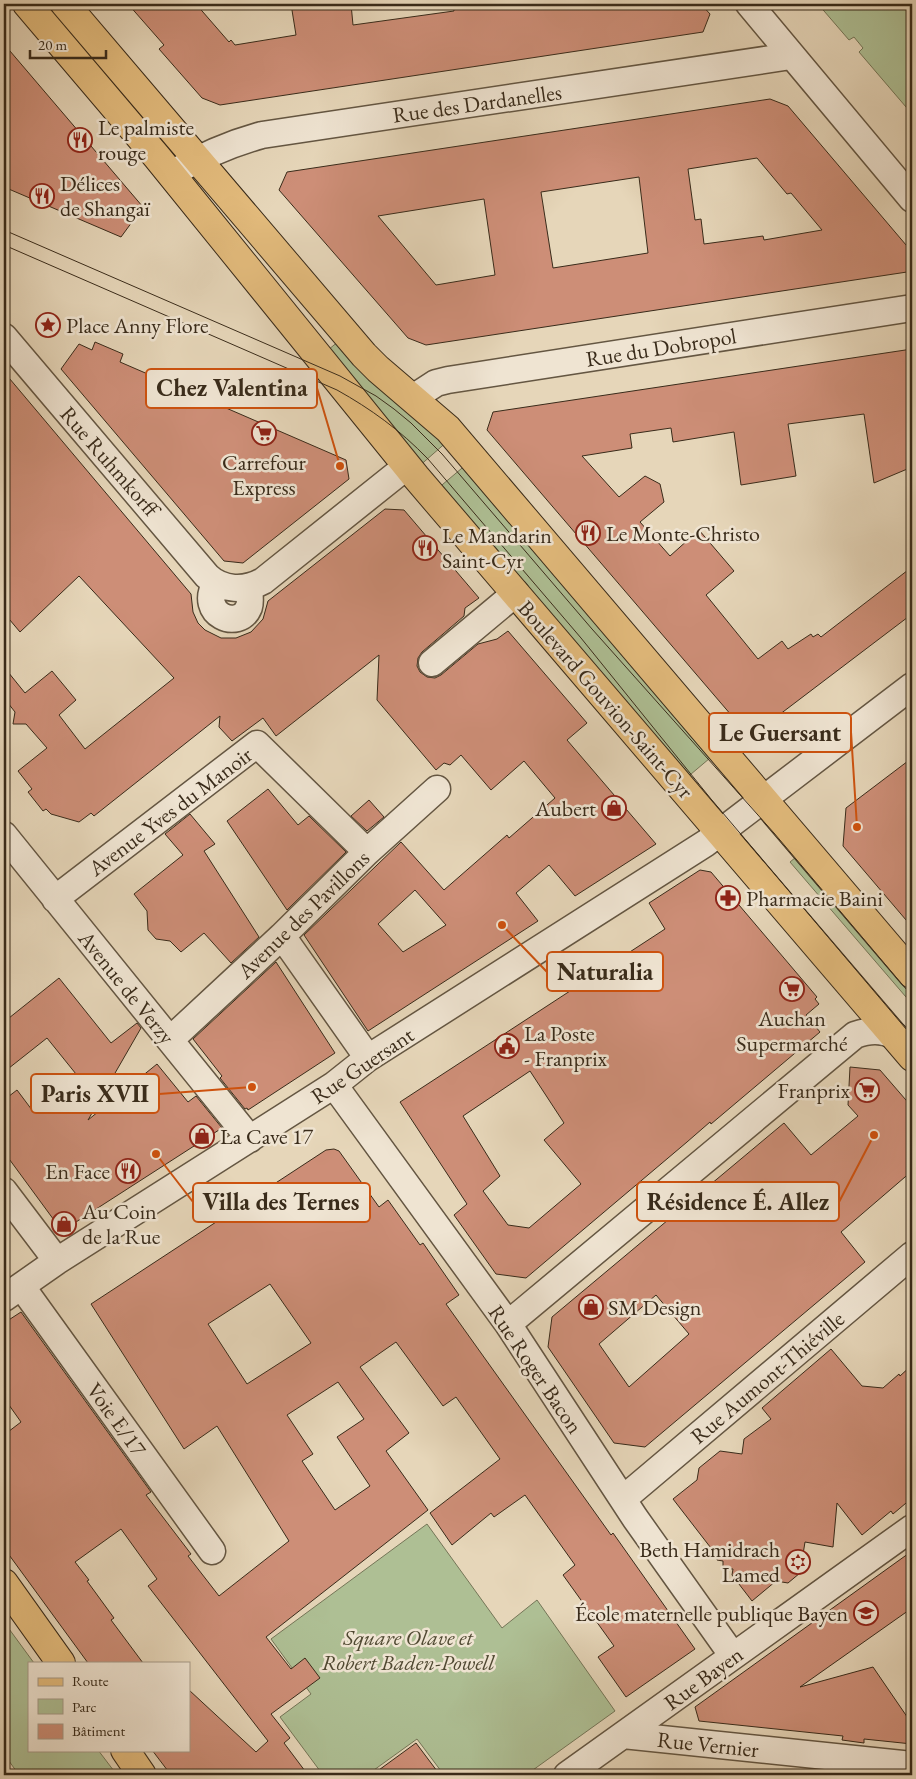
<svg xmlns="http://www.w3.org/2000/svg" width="916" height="1779" font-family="'EB Garamond',serif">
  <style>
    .green { fill: #aebf94; stroke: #747557 }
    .building { fill: #cd8e77; stroke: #392b1a; fill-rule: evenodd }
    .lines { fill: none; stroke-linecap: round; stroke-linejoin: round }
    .minor-casing { stroke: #645642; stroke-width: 29 }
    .major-casing { stroke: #392b1a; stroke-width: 30 }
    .minor { stroke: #efe4d2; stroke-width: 26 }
    .major { stroke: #e3bb7c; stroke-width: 28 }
    .tram { stroke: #392b1a; stroke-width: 1 }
    .labels { text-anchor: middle; stroke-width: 5; stroke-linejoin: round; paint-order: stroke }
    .street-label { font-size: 22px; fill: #392b1a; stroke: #efe4d2 }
    .poi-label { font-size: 22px; fill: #392b1a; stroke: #efe4d2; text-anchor: start }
    .park-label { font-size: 22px; font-style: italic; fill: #504932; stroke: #efe4d2 }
    .leader { fill: none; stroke: #ce520e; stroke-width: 2 }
    .callout-dot { fill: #ce520e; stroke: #efe4d2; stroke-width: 2 }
    .callout { fill: #efe4d2; stroke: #ce520e; stroke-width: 2 }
    .callout-label { font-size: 24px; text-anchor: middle; font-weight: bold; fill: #392b1a }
  </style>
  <rect width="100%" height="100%" fill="#e6d6b9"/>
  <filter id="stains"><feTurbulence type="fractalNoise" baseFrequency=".004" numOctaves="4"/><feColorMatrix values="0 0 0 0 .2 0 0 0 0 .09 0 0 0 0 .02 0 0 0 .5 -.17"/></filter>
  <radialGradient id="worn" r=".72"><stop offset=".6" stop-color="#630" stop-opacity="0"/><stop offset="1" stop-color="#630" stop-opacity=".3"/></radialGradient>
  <path class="green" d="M 818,4 L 912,4 L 912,114 L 859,52 L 863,48 L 854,37 L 849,40 Z
    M 339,341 L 449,440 L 417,468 L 323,354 Z
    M 468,463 L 716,753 L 684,780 L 436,490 Z
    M 801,853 L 912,984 L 912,1004 L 790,862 Z
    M 427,1524 L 502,1628 L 537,1600 L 615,1711 L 526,1775 L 444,1775 L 417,1739 L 367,1775 L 323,1775 L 280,1717 L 311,1694 L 271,1639 Z
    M 4,1622 L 34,1663 L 29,1663 L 29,1750 L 98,1750 L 117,1775 L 19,1775 L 4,1754 Z"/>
  <path class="building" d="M 128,4 L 196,4 L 229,42 L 231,40 L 235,45 L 296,35 L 291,4 L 351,4 L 353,25 L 454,11 L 453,4 L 701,4 L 710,14 L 703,32 L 220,105 L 202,98 L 159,49 L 164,45 Z
    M 4,44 L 143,207 L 121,237 L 4,187 Z
    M 770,99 L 788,106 L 912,252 L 912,258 L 907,272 L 426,345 L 408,338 L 279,190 L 287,172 ZM 757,158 L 787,194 L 791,193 L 822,230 L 764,240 L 763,236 L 704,244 L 701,219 L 695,220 L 688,169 ZM 639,177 L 648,253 L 553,268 L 541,192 ZM 484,199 L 495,275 L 436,285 L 378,216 Z
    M 95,342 L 123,354 L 120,362 L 346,460 L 349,479 L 243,563 L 224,561 L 61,369 L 79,344 L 92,350 Z
    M 912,349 L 912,467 L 874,483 L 864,414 L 788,424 L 796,476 L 741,485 L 734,432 L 673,442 L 671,428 L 630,434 L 632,448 L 582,456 L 619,497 L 645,476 L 660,484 L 664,502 L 640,522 L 670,556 L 699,530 L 734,571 L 706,595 L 758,659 L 782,641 L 788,649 L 811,634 L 813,637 L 818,634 L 821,637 L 912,567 L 912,614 L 771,721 L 732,716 L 487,430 L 493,412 Z
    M 4,372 L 191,594 L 193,612 L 198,623 L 205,630 L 221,638 L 236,638 L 251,632 L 263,619 L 268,601 L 385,509 L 404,510 L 479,598 L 465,608 L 464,616 L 422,652 L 418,658 L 417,666 L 420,672 L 427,677 L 435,678 L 441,675 L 478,644 L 497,639 L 508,631 L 587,723 L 567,740 L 656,844 L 575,896 L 549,865 L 516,893 L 538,921 L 368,1031 L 304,935 L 401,842 L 444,890 L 507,835 L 509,838 L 555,798 L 524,761 L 491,790 L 461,755 L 450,765 L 444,763 L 436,770 L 377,700 L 379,655 L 276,736 L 263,718 L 232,741 L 219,727 L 220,716 L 94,816 L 91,813 L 79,822 L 51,814 L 46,809 L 43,811 L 28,792 L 32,789 L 18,771 L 47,748 L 26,724 L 13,724 L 15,712 L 4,698 L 4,667 L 25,693 L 52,671 L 76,700 L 59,715 L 85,749 L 174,678 L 79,576 L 20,632 L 4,613 ZM 415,890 L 446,925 L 403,952 L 378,924 Z
    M 912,758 L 912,927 L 843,846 L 846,808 Z
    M 268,789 L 298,825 L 309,816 L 346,852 L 287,910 L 227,821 Z
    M 369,800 L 384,817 L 367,831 L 351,816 Z
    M 190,814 L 215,844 L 204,851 L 259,937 L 231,963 L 204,933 L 181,952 L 170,941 L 156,939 L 148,930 L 147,911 L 134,894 L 183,855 L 165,834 Z
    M 700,870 L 711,872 L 817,997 L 815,999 L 819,1004 L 806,1015 L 820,1032 L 711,1124 L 710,1122 L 687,1142 L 526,1278 L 496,1274 L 454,1215 L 467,1204 L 400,1102 L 665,929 L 649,903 ZM 530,1071 L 564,1123 L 544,1140 L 581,1184 L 529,1228 L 508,1225 L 483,1191 L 500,1176 L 463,1116 Z
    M 276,962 L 335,1053 L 248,1110 L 247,1108 L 245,1109 L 220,1078 L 222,1076 L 193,1039 Z
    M 59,978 L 111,1043 L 137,1023 L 141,1028 L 88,1120 L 157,1064 L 188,1102 L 196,1096 L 222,1128 L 62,1231 L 4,1152 L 4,1100 L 17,1090 L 32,1110 L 76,1074 L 47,1038 L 4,1072 L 4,1022 Z
    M 850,1067 L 880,1070 L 912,1107 L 912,1171 L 841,1232 L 865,1262 L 645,1447 L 614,1443 L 548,1347 L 552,1317 L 784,1123 L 811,1155 L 858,1116 L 848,1105 ZM 656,1295 L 689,1334 L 629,1387 L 599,1344 Z
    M 334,1149 L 339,1151 L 379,1207 L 388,1200 L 420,1245 L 423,1243 L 459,1295 L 446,1304 L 611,1535 L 613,1533 L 695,1649 L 626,1697 L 598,1657 L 614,1646 L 563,1575 L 575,1565 L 525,1495 L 494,1517 L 491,1513 L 452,1545 L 430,1513 L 500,1459 L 456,1397 L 443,1406 L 396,1342 L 360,1367 L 409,1433 L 386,1451 L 428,1510 L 266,1637 L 291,1669 L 305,1658 L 320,1678 L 271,1714 L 290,1738 L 284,1743 L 308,1775 L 171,1775 L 152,1750 L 189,1750 L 189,1690 L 256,1752 L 268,1741 L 148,1586 L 157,1579 L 121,1529 L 75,1562 L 89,1580 L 87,1581 L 114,1618 L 111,1620 L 117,1628 L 143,1663 L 88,1663 L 4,1548 L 4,1435 L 21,1422 L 4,1398 L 4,1323 L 21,1312 L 151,1492 L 146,1495 L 191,1554 L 188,1556 L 219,1596 L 289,1541 L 217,1426 L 184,1449 L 91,1304 L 326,1150 ZM 270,1284 L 311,1343 L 247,1384 L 208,1324 ZM 338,1382 L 364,1419 L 337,1437 L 370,1486 L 335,1510 L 302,1461 L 313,1454 L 287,1415 Z
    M 831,1349 L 862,1386 L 883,1388 L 899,1374 L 900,1376 L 912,1365 L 912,1498 L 893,1514 L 891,1511 L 862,1535 L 837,1503 L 833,1547 L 805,1542 L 800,1573 L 788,1583 L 776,1581 L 752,1601 L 732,1575 L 733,1569 L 723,1568 L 723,1561 L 717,1560 L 717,1553 L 714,1552 L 673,1499 L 697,1480 L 699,1468 L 720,1451 L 742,1454 L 744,1439 L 771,1419 L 762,1408 Z
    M 912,1551 L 912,1608 L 800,1687 L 873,1667 L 912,1724 L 912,1744 L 864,1739 L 864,1743 L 842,1740 L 843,1736 L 699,1721 L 695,1707 Z
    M 416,1743 L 440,1775 L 372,1775 Z"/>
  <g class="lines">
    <defs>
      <path id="minor" d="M 749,4 L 912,199
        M 171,174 C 200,157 229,144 262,135 L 791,56
        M 4,337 L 207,576 C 223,591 245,591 263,581 L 407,466
        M 413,398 L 436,383 L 448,380 L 912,308
        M 216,583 C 197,614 239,632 249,607 C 251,601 249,593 249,587
        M 432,663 L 516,593
        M 4,835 L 250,1139
        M 55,899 L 257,744 L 367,852
        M 282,936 L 368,1058
        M 170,1040 L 282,936 L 367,852 L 437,789
        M 334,1085 L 508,1324 L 635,1518 L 733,1656
        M 4,1191 L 57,1261
        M 22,1287 L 212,1551
        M 4,1298 L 57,1261 L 334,1085 L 368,1058 L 706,843 L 912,686
        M 508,1324 L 855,1035 C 869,1030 881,1029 895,1036
        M 623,1499 L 912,1255
        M 623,1735 L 912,1765
        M 567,1775 L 912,1528"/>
      <path id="major" d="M 27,4 L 157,157 L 416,477 L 912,1057
        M 65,4 L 364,355 L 378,369 L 448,429 L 912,974
        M 4,1583 L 61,1663
        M 125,1750 L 142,1775"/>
    </defs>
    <use href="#minor" class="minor-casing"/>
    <use href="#major" class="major-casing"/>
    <use href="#minor" class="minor"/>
    <use href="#major" class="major"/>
    <path class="tram" d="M 4,230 L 340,376 L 376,396 L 394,409 L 411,423 L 442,454 L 592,629 L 774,833 L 912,996
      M 4,245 L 337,390 C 371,409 400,430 428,459 L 581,638 L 711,799 L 912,1036"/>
  </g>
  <defs>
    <symbol id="restaurant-ring" viewBox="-11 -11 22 22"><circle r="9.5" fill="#efe4d2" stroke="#8f2418" stroke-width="1.5"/><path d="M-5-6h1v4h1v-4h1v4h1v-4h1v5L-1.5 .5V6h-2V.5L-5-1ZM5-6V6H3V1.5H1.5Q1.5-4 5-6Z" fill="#8f2418"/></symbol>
    <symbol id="sight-ring" viewBox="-11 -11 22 22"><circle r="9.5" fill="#efe4d2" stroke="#8f2418" stroke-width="1.5"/><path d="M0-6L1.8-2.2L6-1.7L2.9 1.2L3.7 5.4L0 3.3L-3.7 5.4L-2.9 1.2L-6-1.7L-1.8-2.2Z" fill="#8f2418"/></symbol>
    <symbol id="supermarket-ring" viewBox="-11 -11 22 22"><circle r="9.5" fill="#efe4d2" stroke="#8f2418" stroke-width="1.5"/><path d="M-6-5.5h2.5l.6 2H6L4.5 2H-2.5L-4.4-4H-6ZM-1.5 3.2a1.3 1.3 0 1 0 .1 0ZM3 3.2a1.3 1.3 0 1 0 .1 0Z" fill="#8f2418"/></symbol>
    <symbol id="shop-ring" viewBox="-11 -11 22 22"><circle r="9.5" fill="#efe4d2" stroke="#8f2418" stroke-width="1.5"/><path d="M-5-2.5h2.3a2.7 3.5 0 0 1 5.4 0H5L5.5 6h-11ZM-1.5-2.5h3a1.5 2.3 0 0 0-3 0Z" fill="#8f2418"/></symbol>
    <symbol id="pharmacy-ring" viewBox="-11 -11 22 22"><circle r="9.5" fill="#efe4d2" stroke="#8f2418" stroke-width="1.5"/><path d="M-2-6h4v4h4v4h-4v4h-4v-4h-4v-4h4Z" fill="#8f2418"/></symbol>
    <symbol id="civic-ring" viewBox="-11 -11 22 22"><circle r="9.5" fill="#efe4d2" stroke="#8f2418" stroke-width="1.5"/><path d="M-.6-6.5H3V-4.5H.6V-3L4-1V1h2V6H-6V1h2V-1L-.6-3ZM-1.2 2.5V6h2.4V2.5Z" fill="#8f2418"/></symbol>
    <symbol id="synagogue-ring" viewBox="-11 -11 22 22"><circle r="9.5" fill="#efe4d2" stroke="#8f2418" stroke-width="1.5"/><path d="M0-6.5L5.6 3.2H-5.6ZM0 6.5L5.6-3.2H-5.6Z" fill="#8f2418"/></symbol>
    <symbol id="school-ring" viewBox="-11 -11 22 22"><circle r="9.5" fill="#efe4d2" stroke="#8f2418" stroke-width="1.5"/><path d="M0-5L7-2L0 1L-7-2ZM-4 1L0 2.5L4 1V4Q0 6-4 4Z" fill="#8f2418"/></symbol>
  </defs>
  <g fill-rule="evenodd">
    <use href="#restaurant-ring" x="66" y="126" width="28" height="28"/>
    <use href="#restaurant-ring" x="28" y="182" width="28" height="28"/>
    <use href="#sight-ring" x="34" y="311" width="28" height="28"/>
    <use href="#supermarket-ring" x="250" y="419" width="28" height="28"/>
    <use href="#restaurant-ring" x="574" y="519" width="28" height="28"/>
    <use href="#restaurant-ring" x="411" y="534" width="28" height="28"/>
    <use href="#shop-ring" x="600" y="794" width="28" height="28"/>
    <use href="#pharmacy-ring" x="714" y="884" width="28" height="28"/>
    <use href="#supermarket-ring" x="778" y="975" width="28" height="28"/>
    <use href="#civic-ring" x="493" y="1032" width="28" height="28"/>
    <use href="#supermarket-ring" x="853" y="1076" width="28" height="28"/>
    <use href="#shop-ring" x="188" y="1122" width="28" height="28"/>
    <use href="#restaurant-ring" x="114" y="1157" width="28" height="28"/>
    <use href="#shop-ring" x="50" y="1210" width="28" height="28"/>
    <use href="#shop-ring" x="577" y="1293" width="28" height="28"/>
    <use href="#synagogue-ring" x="784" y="1548" width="28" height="28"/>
    <use href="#school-ring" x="852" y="1599" width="28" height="28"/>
  </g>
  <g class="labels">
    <g class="street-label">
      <text transform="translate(477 103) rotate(-8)" y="8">Rue des Dardanelles</text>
      <text transform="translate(661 347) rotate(-9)" y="8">Rue du Dobropol</text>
      <text transform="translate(110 461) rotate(49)" y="8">Rue Ruhmkorff</text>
      <text transform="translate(606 699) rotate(49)" y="8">Boulevard Gouvion-Saint-Cyr</text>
      <text transform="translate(170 811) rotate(-37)" y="8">Avenue Yves du Manoir</text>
      <text transform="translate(303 914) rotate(-44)" y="8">Avenue des Pavillons</text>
      <text transform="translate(127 987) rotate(51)" y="8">Avenue de Verzy</text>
      <text transform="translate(362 1065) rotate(-34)" y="8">Rue Guersant</text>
      <text transform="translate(536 1369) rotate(56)" y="8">Rue Roger Bacon</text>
      <text transform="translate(767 1377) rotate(-40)" y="8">Rue Aumont-Thiéville</text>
      <text transform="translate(117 1419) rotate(54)" y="8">Voie E/17</text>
      <text transform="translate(703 1678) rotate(-36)" y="8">Rue Bayen</text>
      <text transform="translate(708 1744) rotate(6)" y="8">Rue Vernier</text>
    </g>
    <g class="poi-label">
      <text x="98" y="135">Le palmiste<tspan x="98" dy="25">rouge</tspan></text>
      <text x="60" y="191">Délices<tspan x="60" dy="25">de Shangaï</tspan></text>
      <text x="66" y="333">Place Anny Flore</text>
      <text x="264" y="470" text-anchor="middle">Carrefour<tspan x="264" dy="25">Express</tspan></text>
      <text x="606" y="541">Le Monte-Christo</text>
      <text x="442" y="543">Le Mandarin<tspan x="442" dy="25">Saint-Cyr</tspan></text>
      <text x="596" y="816" text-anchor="end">Aubert</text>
      <text x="746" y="906">Pharmacie Baini</text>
      <text x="792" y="1026" text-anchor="middle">Auchan<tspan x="792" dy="25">Supermarché</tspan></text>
      <text x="524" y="1041">La Poste<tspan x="524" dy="25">- Franprix</tspan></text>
      <text x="850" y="1098" text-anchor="end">Franprix</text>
      <text x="220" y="1144">La Cave 17</text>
      <text x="110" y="1179" text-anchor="end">En Face</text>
      <text x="82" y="1219">Au Coin<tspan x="82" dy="25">de la Rue</tspan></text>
      <text x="608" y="1315">SM Design</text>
      <text x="780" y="1557" text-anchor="end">Beth Hamidrach<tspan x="780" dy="25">Lamed</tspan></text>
      <text x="848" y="1621" text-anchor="end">École maternelle publique Bayen</text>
    </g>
    <g class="park-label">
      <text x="408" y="1645">Square Olave et<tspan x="408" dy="25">Robert Baden-Powell</tspan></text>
    </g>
  </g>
  <path class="leader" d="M340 466L317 388M857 827L851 732M502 925L547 972M252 1087L159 1094M874 1135L839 1202M156 1154L193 1202"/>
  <g class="callout-dot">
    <circle cx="340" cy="466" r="5"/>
    <circle cx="857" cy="827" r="5"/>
    <circle cx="502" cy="925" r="5"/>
    <circle cx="252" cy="1087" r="5"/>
    <circle cx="874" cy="1135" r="5"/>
    <circle cx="156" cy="1154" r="5"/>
  </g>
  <g class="callout">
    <rect x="146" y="369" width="171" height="39" rx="5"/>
    <rect x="709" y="713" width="142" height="39" rx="5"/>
    <rect x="547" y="952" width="116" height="39" rx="5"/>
    <rect x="31" y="1074" width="128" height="39" rx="5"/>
    <rect x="637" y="1182" width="202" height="39" rx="5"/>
    <rect x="193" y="1183" width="177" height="39" rx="5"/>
  </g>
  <g class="callout-label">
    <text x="232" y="396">Chez Valentina</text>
    <text x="780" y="741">Le Guersant</text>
    <text x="605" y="980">Naturalia</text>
    <text x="95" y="1102">Paris XVII</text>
    <text x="738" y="1210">Résidence É. Allez</text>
    <text x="281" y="1210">Villa des Ternes</text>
  </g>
  <rect width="916" height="1779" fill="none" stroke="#e6d6b9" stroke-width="20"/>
  <rect x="5" y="5" width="906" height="1769" fill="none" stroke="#392b1a" stroke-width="2.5"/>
  <rect x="10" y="10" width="896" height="1759" fill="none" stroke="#392b1a"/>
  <rect x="28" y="1662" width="162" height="90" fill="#efe4d2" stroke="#a69a88"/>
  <rect x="38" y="1678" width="25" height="8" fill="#e3bb7c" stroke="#a69a88"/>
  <text x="72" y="1686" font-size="15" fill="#392b1a">Route</text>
  <rect x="38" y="1699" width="25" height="15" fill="#aebf94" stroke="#a69a88"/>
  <text x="72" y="1712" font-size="15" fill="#392b1a">Parc</text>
  <rect x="38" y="1724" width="25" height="15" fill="#cd8e77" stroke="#a69a88"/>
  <text x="72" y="1736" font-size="15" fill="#392b1a">Bâtiment</text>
  <path d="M30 50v8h76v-8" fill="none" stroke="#392b1a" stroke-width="2.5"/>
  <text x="38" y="50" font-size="15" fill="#392b1a" stroke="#efe4d2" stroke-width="4" paint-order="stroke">20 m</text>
  <rect width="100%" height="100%" filter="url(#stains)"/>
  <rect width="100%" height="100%" fill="url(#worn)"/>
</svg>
